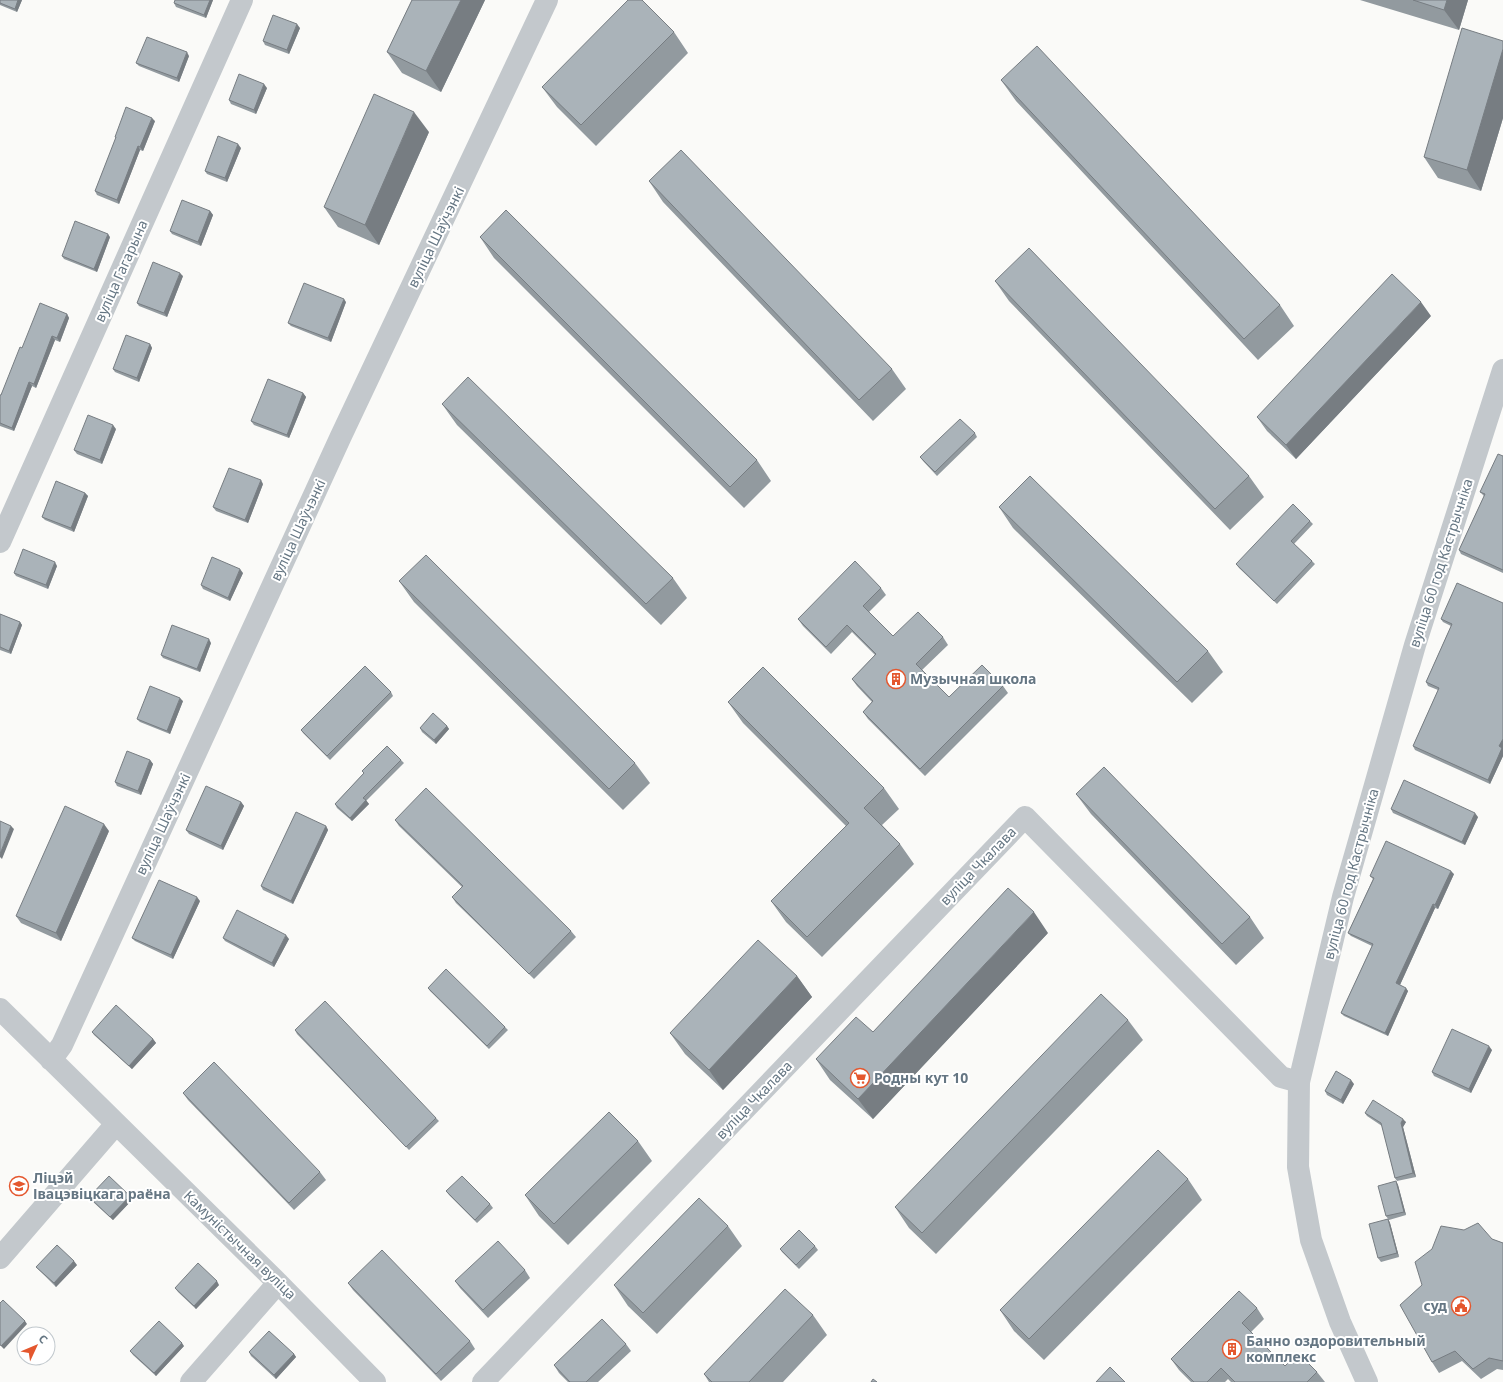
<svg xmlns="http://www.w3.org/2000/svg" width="1503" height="1382" font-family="'Noto Sans',sans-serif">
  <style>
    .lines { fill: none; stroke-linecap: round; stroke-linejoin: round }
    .minor { stroke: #c3c8cc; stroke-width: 22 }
    .wall { fill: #929a9f }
    .shaded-wall { fill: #777d82 }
    .building { fill: #aab3b9; stroke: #777d82 }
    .labels { text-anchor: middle; stroke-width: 4; stroke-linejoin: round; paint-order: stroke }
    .street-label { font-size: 14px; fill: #657683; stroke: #fff }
    .poi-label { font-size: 14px; font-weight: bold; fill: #657683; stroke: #fff; text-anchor: start }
  </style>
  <rect width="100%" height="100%" fill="#fafaf8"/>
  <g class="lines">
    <path class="minor" d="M 0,542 L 242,0
      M 0,1009 L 278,1283 L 375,1382
      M 51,1060 L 62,1045 L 341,436 L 547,0
      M 0,1258 L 116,1124
      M 191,1382 L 278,1283
      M 483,1382 L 1025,817 L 1281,1077 L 1299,1082
      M 1367,1382 L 1340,1322 L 1311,1240 L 1298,1167 L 1299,1082 L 1343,897 L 1415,645 L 1503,370"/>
  </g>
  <path class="wall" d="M 0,0 L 22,0 L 17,12 L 0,5 Z
    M 213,0 L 206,18 L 176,7 L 174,3 Z
    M 412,0 L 485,0 L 441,92 L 402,73 L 387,52 Z
    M 1360,0 L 1468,0 L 1459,30 Z
    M 300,28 L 289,54 L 265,45 L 263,41 Z
    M 674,32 L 688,53 L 596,146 L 557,107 L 542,87 Z
    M 1503,41 L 1503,118 L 1481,191 L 1438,178 L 1424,157 Z
    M 189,56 L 179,82 L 139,66 L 136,63 Z
    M 1001,80 L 1280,305 L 1294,326 L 1258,360 L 1016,101 Z
    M 267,88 L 256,114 L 231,104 L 229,100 Z
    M 155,121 L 143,151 L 140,150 L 119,204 L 97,195 L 95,191 L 116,138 L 115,137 Z
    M 429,132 L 379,245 L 338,227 L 324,207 Z
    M 241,148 L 227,182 L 207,174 L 205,171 Z
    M 649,181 L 892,369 L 906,389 L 873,421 L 663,202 Z
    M 210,211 L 213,215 L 201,246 L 172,234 L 170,231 Z
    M 110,237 L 97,272 L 64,259 L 62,256 Z
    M 480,237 L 757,460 L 771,481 L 744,508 L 494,258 Z
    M 183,276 L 167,317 L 139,306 L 137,303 Z
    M 995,281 L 1249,476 L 1264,497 L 1230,530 L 1009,301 Z
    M 346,302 L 331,342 L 291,326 L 288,323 Z
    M 67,314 L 69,318 L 60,342 L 55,340 L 36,388 L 32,386 L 14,431 L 0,426 L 0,395 L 1,395 L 22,348 Z
    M 1431,316 L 1296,459 L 1267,431 L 1257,417 Z
    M 150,344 L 152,348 L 139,382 L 115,372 L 113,369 Z
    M 303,393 L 306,397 L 289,438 L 254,425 L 251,421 Z
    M 442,404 L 673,578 L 687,598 L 661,625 L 457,425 Z
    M 116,429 L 102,464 L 77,454 L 74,450 Z
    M 975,433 L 977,437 L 937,476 L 923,461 L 920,457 Z
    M 1503,456 L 1503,573 L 1461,554 L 1459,550 L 1484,496 L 1480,492 Z
    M 263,484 L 248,523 L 216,511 L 213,507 Z
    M 85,493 L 88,496 L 74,532 L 45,520 L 42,517 Z
    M 999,507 L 1208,651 L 1223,672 L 1192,703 L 1013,528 Z
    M 1310,521 L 1313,524 L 1294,544 L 1312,561 L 1315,564 L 1277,604 L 1239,568 L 1236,564 Z
    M 57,566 L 48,589 L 16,576 L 14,573 Z
    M 243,573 L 230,601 L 203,589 L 201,585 Z
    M 399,581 L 635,763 L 650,783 L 623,810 L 414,602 Z
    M 881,588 L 886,595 L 869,612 L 893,636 L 943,637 L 948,645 L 922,670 L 949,697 L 1003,686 L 1008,693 L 925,776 L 868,719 L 863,712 L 872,702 L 857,686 L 852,679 L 875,655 L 852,632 L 831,654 L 803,626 L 798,619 Z
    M 1503,603 L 1503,756 L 1490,784 L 1415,750 L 1413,746 L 1438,690 L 1428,686 L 1426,682 L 1451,626 L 1443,622 L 1441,619 Z
    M 0,614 L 20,622 L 22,625 L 11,654 L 0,650 Z
    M 211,643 L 200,672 L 163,658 L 161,655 Z
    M 391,692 L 393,696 L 330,760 L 303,733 L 301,730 Z
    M 183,701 L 170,734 L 140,722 L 137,719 Z
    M 728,702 L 884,788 L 899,809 L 882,825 L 900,844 L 914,864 L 822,957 L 786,922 L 771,901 L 846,826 L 743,723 Z
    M 447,726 L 449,729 L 436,744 L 422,732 L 420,728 Z
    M 150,760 L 153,764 L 141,795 L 117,786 L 115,782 Z
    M 401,760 L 404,763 L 366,801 L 369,804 L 352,821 L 337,808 L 335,804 L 364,773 L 362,771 Z
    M 1076,794 L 1250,917 L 1264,938 L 1236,965 L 1091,814 Z
    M 241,802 L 244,806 L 223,850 L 189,834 L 186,830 Z
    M 1391,809 L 1478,817 L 1465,845 L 1393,813 Z
    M 395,820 L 571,931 L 576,937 L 534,979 L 456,903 L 452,897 L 462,887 L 399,826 Z
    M 326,826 L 328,830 L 293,904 L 263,890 L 261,886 Z
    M 109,831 L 61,941 L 21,923 L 16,916 Z
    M 1454,874 L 1438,909 L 1435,908 L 1400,985 L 1408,991 L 1388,1036 L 1344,1016 L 1341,1013 L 1372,946 L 1351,936 L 1348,933 L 1373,879 L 1370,876 Z
    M 200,901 L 173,959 L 135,941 L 132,938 Z
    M 1048,933 L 873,1119 L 830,1080 L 816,1059 L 873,1032 Z
    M 223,938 L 289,939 L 274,967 L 225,941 Z
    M 797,976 L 812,997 L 723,1090 L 685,1054 L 670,1033 Z
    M 428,988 L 505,1027 L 508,1030 L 489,1049 L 430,991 Z
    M 1128,1020 L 1143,1040 L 936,1254 L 909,1228 L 895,1207 Z
    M 295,1030 L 436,1118 L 439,1121 L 409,1150 L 297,1034 Z
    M 92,1032 L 153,1039 L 156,1043 L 132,1069 L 94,1035 Z
    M 1492,1050 L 1471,1093 L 1434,1076 L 1432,1072 Z
    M 1354,1084 L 1343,1104 L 1327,1095 L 1325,1091 Z
    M 183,1093 L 320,1172 L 326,1180 L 294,1210 L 188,1100 Z
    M 1365,1113 L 1406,1122 L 1403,1127 L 1416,1177 L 1397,1181 L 1395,1178 L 1382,1126 L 1367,1116 Z
    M 638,1141 L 652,1161 L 568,1245 L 539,1216 L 525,1195 Z
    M 1188,1179 L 1202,1200 L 1044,1360 L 1014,1331 L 1000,1310 Z
    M 1396,1181 L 1398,1185 L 1406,1215 L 1389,1220 L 1386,1216 Z
    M 446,1191 L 490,1204 L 493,1208 L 477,1223 L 449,1195 Z
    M 130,1196 L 132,1200 L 113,1220 L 92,1201 L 89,1197 Z
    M 1388,1219 L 1390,1223 L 1399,1257 L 1381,1262 L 1378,1258 Z
    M 728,1226 L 742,1246 L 657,1334 L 628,1306 L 614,1285 Z
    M 1492,1239 L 1503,1243 L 1503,1370 L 1497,1369 L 1481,1379 L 1462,1361 L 1439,1373 L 1432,1362 L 1422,1285 L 1432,1249 Z
    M 815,1246 L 818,1250 L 799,1269 L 782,1252 L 780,1249 Z
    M 77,1265 L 56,1287 L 36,1267 Z
    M 525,1270 L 530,1278 L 488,1318 L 460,1288 L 455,1281 Z
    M 348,1283 L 470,1341 L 475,1349 L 441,1381 L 353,1290 Z
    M 219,1285 L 196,1309 L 178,1292 L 175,1288 Z
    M 1257,1308 L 1264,1319 L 1251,1332 L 1285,1366 L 1317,1372 L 1325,1382 L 1231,1382 L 1228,1379 L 1225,1382 L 1191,1382 L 1179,1370 L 1171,1359 Z
    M 813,1315 L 827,1335 L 783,1382 L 709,1382 L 704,1374 Z
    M 626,1344 L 631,1351 L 598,1382 L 568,1382 L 559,1373 L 554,1365 Z
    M 184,1346 L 156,1376 L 133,1355 L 130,1351 Z
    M 249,1352 L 294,1354 L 296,1357 L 276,1379 L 251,1356 Z"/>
  <path class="shaded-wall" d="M 18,0 L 22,0 L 17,12 L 15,9 Z
    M 210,0 L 213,0 L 206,18 L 204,15 Z
    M 461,0 L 485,0 L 441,92 L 426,71 Z
    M 1447,0 L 1468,0 L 1459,30 L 1444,10 Z
    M 297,24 L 300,28 L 289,54 L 287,50 Z
    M 1503,49 L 1503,118 L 1481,191 L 1467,170 Z
    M 187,52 L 189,56 L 179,82 L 177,78 Z
    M 264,84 L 267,88 L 256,114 L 254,110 Z
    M 414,112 L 429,132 L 379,245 L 365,225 Z
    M 152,118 L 155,121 L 143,151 L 140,147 Z
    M 238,144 L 241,148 L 227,182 L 225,178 Z
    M 138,146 L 140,150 L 119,204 L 117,200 Z
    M 210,211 L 213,215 L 201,246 L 198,242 Z
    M 108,234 L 110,237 L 97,272 L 94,269 Z
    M 180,273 L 183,276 L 167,317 L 164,313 Z
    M 344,299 L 346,302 L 331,342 L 328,338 Z
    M 1421,302 L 1431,316 L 1296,459 L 1286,445 Z
    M 67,314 L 69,318 L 60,342 L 57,338 Z
    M 52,336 L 55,340 L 36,388 L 34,384 Z
    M 150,344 L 152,348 L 139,382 L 137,378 Z
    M 29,382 L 32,386 L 14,431 L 12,428 Z
    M 303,393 L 306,397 L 289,438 L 287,435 Z
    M 113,425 L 116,429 L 102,464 L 100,460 Z
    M 261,480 L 263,484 L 248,523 L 245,520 Z
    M 85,493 L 88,496 L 74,532 L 71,528 Z
    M 55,562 L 57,566 L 48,589 L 46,585 Z
    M 240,569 L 243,573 L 230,601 L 228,598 Z
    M 20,622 L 22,625 L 11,654 L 9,651 Z
    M 209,639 L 211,643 L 200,672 L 197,669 Z
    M 180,698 L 183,701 L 170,734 L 167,731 Z
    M 447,726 L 449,729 L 436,744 L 434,740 Z
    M 1503,739 L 1503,756 L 1490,784 L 1488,780 L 1499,746 Z
    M 150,760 L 153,764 L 141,795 L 138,791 Z
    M 366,800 L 369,804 L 352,821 L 350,818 Z
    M 241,802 L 244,806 L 223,850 L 221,846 Z
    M 1475,813 L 1478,817 L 1465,845 L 1462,842 Z
    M 104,824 L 109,831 L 61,941 L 56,933 Z
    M 11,826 L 14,829 L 2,859 L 0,857 L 0,854 Z
    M 326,826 L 328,830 L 293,904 L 291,901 Z
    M 1451,871 L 1454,874 L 1438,909 L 1435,905 Z
    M 197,897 L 200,901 L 173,959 L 171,955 Z
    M 1433,904 L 1435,908 L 1399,987 L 1396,983 Z
    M 1034,912 L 1048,933 L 873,1119 L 858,1099 Z
    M 286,935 L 289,939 L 274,967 L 272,963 Z
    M 797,976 L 812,997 L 723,1090 L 709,1070 Z
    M 1406,988 L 1408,991 L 1388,1036 L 1385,1033 Z
    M 153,1039 L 156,1043 L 132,1069 L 129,1066 Z
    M 1489,1046 L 1492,1050 L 1471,1093 L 1469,1089 Z
    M 1351,1080 L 1354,1084 L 1343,1104 L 1341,1100 Z
    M 1403,1119 L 1406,1122 L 1403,1127 L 1416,1177 L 1413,1173 L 1401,1123 Z
    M 1396,1181 L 1398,1185 L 1406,1215 L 1404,1212 Z
    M 130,1196 L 132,1200 L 113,1220 L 110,1217 Z
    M 1388,1219 L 1390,1223 L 1399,1257 L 1397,1253 Z
    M 74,1261 L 77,1265 L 56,1287 L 54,1283 Z
    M 217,1281 L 219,1285 L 196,1309 L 194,1306 Z
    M 25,1321 L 27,1324 L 4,1349 L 1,1346 Z
    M 182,1343 L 184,1346 L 156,1376 L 154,1373 Z
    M 294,1354 L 296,1357 L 276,1379 L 274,1375 Z"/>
  <path class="building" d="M 0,0 L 18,0 L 15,9 L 0,3 Z
    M 175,0 L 210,0 L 204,15 L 174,3 Z
    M 412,0 L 461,0 L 426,71 L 387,52 Z
    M 628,0 L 642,0 L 674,32 L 581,125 L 542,87 Z
    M 1413,0 L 1447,0 L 1444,10 Z
    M 273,15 L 297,24 L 287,50 L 263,41 Z
    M 1462,28 L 1503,41 L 1503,49 L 1467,170 L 1424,157 Z
    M 147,37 L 187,52 L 177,78 L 136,63 Z
    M 1037,46 L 1280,305 L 1244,339 L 1001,80 Z
    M 239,74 L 264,84 L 254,110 L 229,100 Z
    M 374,94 L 414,112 L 365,225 L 324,207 Z
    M 126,107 L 152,118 L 140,147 L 138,146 L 117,200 L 95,191 L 116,137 L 115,137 Z
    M 218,136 L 238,144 L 225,178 L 205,171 Z
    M 681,150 L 892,369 L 859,400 L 649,181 Z
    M 182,200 L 210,211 L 198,242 L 170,231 Z
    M 506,210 L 757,460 L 730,487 L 480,237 Z
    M 75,221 L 108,234 L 94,269 L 62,256 Z
    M 1029,248 L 1249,476 L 1215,509 L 995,281 Z
    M 153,262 L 180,273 L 164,313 L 137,303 Z
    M 1392,274 L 1421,302 L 1286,445 L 1257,417 Z
    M 304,283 L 344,299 L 328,338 L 288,323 Z
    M 40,303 L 67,314 L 57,338 L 52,336 L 34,384 L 29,382 L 12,428 L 0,423 L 0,395 L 1,395 L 20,347 L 22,348 Z
    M 126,335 L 150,344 L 137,378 L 113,369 Z
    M 468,377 L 673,578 L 646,604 L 442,404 Z
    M 268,379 L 303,393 L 287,435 L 251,421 Z
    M 88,415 L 113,425 L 100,460 L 74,450 Z
    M 960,419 L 975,433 L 935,472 L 920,457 Z
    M 1498,454 L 1503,456 L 1503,570 L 1459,550 L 1485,494 L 1480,492 Z
    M 229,468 L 261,480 L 245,520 L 213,507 Z
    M 1030,476 L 1208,651 L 1177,682 L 999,507 Z
    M 56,481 L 85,493 L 71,528 L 42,517 Z
    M 1293,504 L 1310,521 L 1291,541 L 1312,561 L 1274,601 L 1236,564 Z
    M 23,549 L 55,562 L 46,585 L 14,573 Z
    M 426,555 L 635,763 L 609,789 L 399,581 Z
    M 212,557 L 240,569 L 228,598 L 201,585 Z
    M 855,561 L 881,588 L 863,606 L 893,636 L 918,612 L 943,637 L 916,664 L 949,697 L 982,665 L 1003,686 L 920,769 L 863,712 L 873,701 L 852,679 L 876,654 L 847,625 L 826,647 L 798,619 Z
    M 1457,583 L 1503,603 L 1503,739 L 1499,746 L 1502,748 L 1488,780 L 1413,746 L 1439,688 L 1426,682 L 1452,624 L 1441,619 Z
    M 0,614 L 20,622 L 9,651 L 0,647 Z
    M 172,625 L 209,639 L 197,669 L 161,655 Z
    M 365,666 L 391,692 L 327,756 L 301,730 Z
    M 763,667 L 884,788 L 864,808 L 900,844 L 807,937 L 771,901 L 849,823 L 728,702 Z
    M 150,686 L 180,698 L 167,731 L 137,719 Z
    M 433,713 L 447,726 L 434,740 L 420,728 Z
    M 387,746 L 401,760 L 363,798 L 366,800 L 350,818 L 335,804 L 364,773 L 362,771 Z
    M 127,751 L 150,760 L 138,791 L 115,782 Z
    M 1104,767 L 1250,917 L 1222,944 L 1076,794 Z
    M 1404,780 L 1475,813 L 1462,842 L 1391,809 Z
    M 206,786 L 241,802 L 221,846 L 186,830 Z
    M 426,788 L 571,931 L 529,974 L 452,897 L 463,886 L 395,820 Z
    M 65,806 L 104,824 L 56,933 L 16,916 Z
    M 296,812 L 326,826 L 291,901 L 261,886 Z
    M 0,821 L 11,826 L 0,854 Z
    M 1386,841 L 1451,871 L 1435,905 L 1433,904 L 1396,983 L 1406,988 L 1385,1033 L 1341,1013 L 1373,944 L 1348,933 L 1374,878 L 1370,876 Z
    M 159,880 L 197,897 L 171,955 L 132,938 Z
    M 1008,888 L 1034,912 L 858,1099 L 816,1059 L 856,1017 L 873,1032 Z
    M 237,910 L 286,935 L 272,963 L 223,938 Z
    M 758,940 L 797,976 L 709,1070 L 670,1033 Z
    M 446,969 L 505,1027 L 487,1046 L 428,988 Z
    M 1101,994 L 1128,1020 L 922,1233 L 895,1207 Z
    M 325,1001 L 436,1118 L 406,1147 L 295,1030 Z
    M 116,1005 L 153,1039 L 129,1066 L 92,1032 Z
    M 1452,1029 L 1489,1046 L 1469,1089 L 1432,1072 Z
    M 214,1062 L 320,1172 L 289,1203 L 183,1093 Z
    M 1336,1071 L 1351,1080 L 1341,1100 L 1325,1091 Z
    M 1373,1100 L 1403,1119 L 1401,1123 L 1413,1173 L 1395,1178 L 1381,1123 L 1365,1113 Z
    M 609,1112 L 638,1141 L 554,1224 L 525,1195 Z
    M 1158,1150 L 1188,1179 L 1029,1339 L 1000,1310 Z
    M 109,1176 L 130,1196 L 110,1217 L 89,1197 Z
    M 462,1176 L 490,1204 L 475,1220 L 446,1191 Z
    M 1396,1181 L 1404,1212 L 1386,1216 L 1378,1186 Z
    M 699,1198 L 728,1226 L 643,1313 L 614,1285 Z
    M 1388,1219 L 1397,1253 L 1378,1258 L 1369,1224 Z
    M 1478,1223 L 1492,1239 L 1503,1243 L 1503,1361 L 1489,1358 L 1473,1369 L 1455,1351 L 1432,1362 L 1400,1305 L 1422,1285 L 1415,1262 L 1432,1249 L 1441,1226 L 1464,1230 Z
    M 799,1230 L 815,1246 L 796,1265 L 780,1249 Z
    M 498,1241 L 525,1270 L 483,1310 L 455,1281 Z
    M 57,1245 L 74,1261 L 54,1283 L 36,1267 Z
    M 382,1250 L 470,1341 L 436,1374 L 348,1283 Z
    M 198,1263 L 217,1281 L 194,1306 L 175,1288 Z
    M 785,1289 L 813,1315 L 749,1382 L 712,1382 L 704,1374 Z
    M 1239,1291 L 1257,1308 L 1242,1323 L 1285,1366 L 1298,1353 L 1317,1372 L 1307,1382 L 1235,1382 L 1221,1368 L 1207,1382 L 1194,1382 L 1171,1359 Z
    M 3,1300 L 25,1321 L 1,1346 L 0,1344 L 0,1303 Z
    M 602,1319 L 626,1344 L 586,1382 L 570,1382 L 554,1365 Z
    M 159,1321 L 182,1343 L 154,1373 L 130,1351 Z
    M 269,1331 L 294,1354 L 274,1375 L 249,1352 Z
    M 1110,1367 L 1125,1382 L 1096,1382 Z
    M 873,1379 L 877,1382 L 871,1382 Z"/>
  <defs>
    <symbol id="building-ring" viewBox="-11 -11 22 22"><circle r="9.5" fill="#fff" stroke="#e4572e" stroke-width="1.5"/><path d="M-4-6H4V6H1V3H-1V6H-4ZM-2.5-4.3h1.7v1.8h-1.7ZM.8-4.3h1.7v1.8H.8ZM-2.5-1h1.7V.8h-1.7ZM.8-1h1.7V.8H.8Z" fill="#e4572e"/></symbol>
    <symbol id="supermarket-ring" viewBox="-11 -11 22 22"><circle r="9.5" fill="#fff" stroke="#e4572e" stroke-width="1.5"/><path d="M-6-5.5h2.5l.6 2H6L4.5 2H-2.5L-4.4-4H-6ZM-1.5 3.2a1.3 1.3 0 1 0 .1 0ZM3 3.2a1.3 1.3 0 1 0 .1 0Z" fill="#e4572e"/></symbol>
    <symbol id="school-ring" viewBox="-11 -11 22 22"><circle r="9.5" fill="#fff" stroke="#e4572e" stroke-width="1.5"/><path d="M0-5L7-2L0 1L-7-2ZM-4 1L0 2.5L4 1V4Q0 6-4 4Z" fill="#e4572e"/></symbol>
    <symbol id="civic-ring" viewBox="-11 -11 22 22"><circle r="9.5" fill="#fff" stroke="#e4572e" stroke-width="1.5"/><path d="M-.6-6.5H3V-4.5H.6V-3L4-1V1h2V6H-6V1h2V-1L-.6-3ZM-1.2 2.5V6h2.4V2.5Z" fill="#e4572e"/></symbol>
  </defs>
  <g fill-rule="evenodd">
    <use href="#building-ring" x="885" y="668" width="22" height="22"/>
    <use href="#supermarket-ring" x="849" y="1067" width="22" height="22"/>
    <use href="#school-ring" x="8" y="1175" width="22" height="22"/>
    <use href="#civic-ring" x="1450" y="1295" width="22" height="22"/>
    <use href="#building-ring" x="1221" y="1338" width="22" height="22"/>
  </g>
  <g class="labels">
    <g class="street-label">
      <text transform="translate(436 237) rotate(-64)" y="5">вуліца Шаўчэнкі</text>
      <text transform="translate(121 271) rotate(-66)" y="5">вуліца Гагарына</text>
      <text transform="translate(298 530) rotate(-65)" y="5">вуліца Шаўчэнкі</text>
      <text transform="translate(1441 563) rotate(-72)" y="5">вуліца 60 год Кастрычніка</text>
      <text transform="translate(163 824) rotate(-65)" y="5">вуліца Шаўчэнкі</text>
      <text transform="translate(978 866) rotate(-46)" y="5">вуліца Чкалава</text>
      <text transform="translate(1351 874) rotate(-75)" y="5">вуліца 60 год Кастрычніка</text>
      <text transform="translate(754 1100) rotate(-46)" y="5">вуліца Чкалава</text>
      <text transform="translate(240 1245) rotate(44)" y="5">Камуністычная вуліца</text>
    </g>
    <g class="poi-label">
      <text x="910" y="684">Музычная школа</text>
      <text x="874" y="1083">Родны кут 10</text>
      <text x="33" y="1183">Ліцэй<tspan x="33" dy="16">Івацэвіцкага раёна</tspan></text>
      <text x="1447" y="1311" text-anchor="end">суд</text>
      <text x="1246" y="1346">Банно оздоровительный<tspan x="1246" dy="16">комплекс</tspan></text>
    </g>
  </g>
  <g transform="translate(36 1346) rotate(46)"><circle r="19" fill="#ffffff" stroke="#c1c8cd"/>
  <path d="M0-3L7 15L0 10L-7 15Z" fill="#e4572e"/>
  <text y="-6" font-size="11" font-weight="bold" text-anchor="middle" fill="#657683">С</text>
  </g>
</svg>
